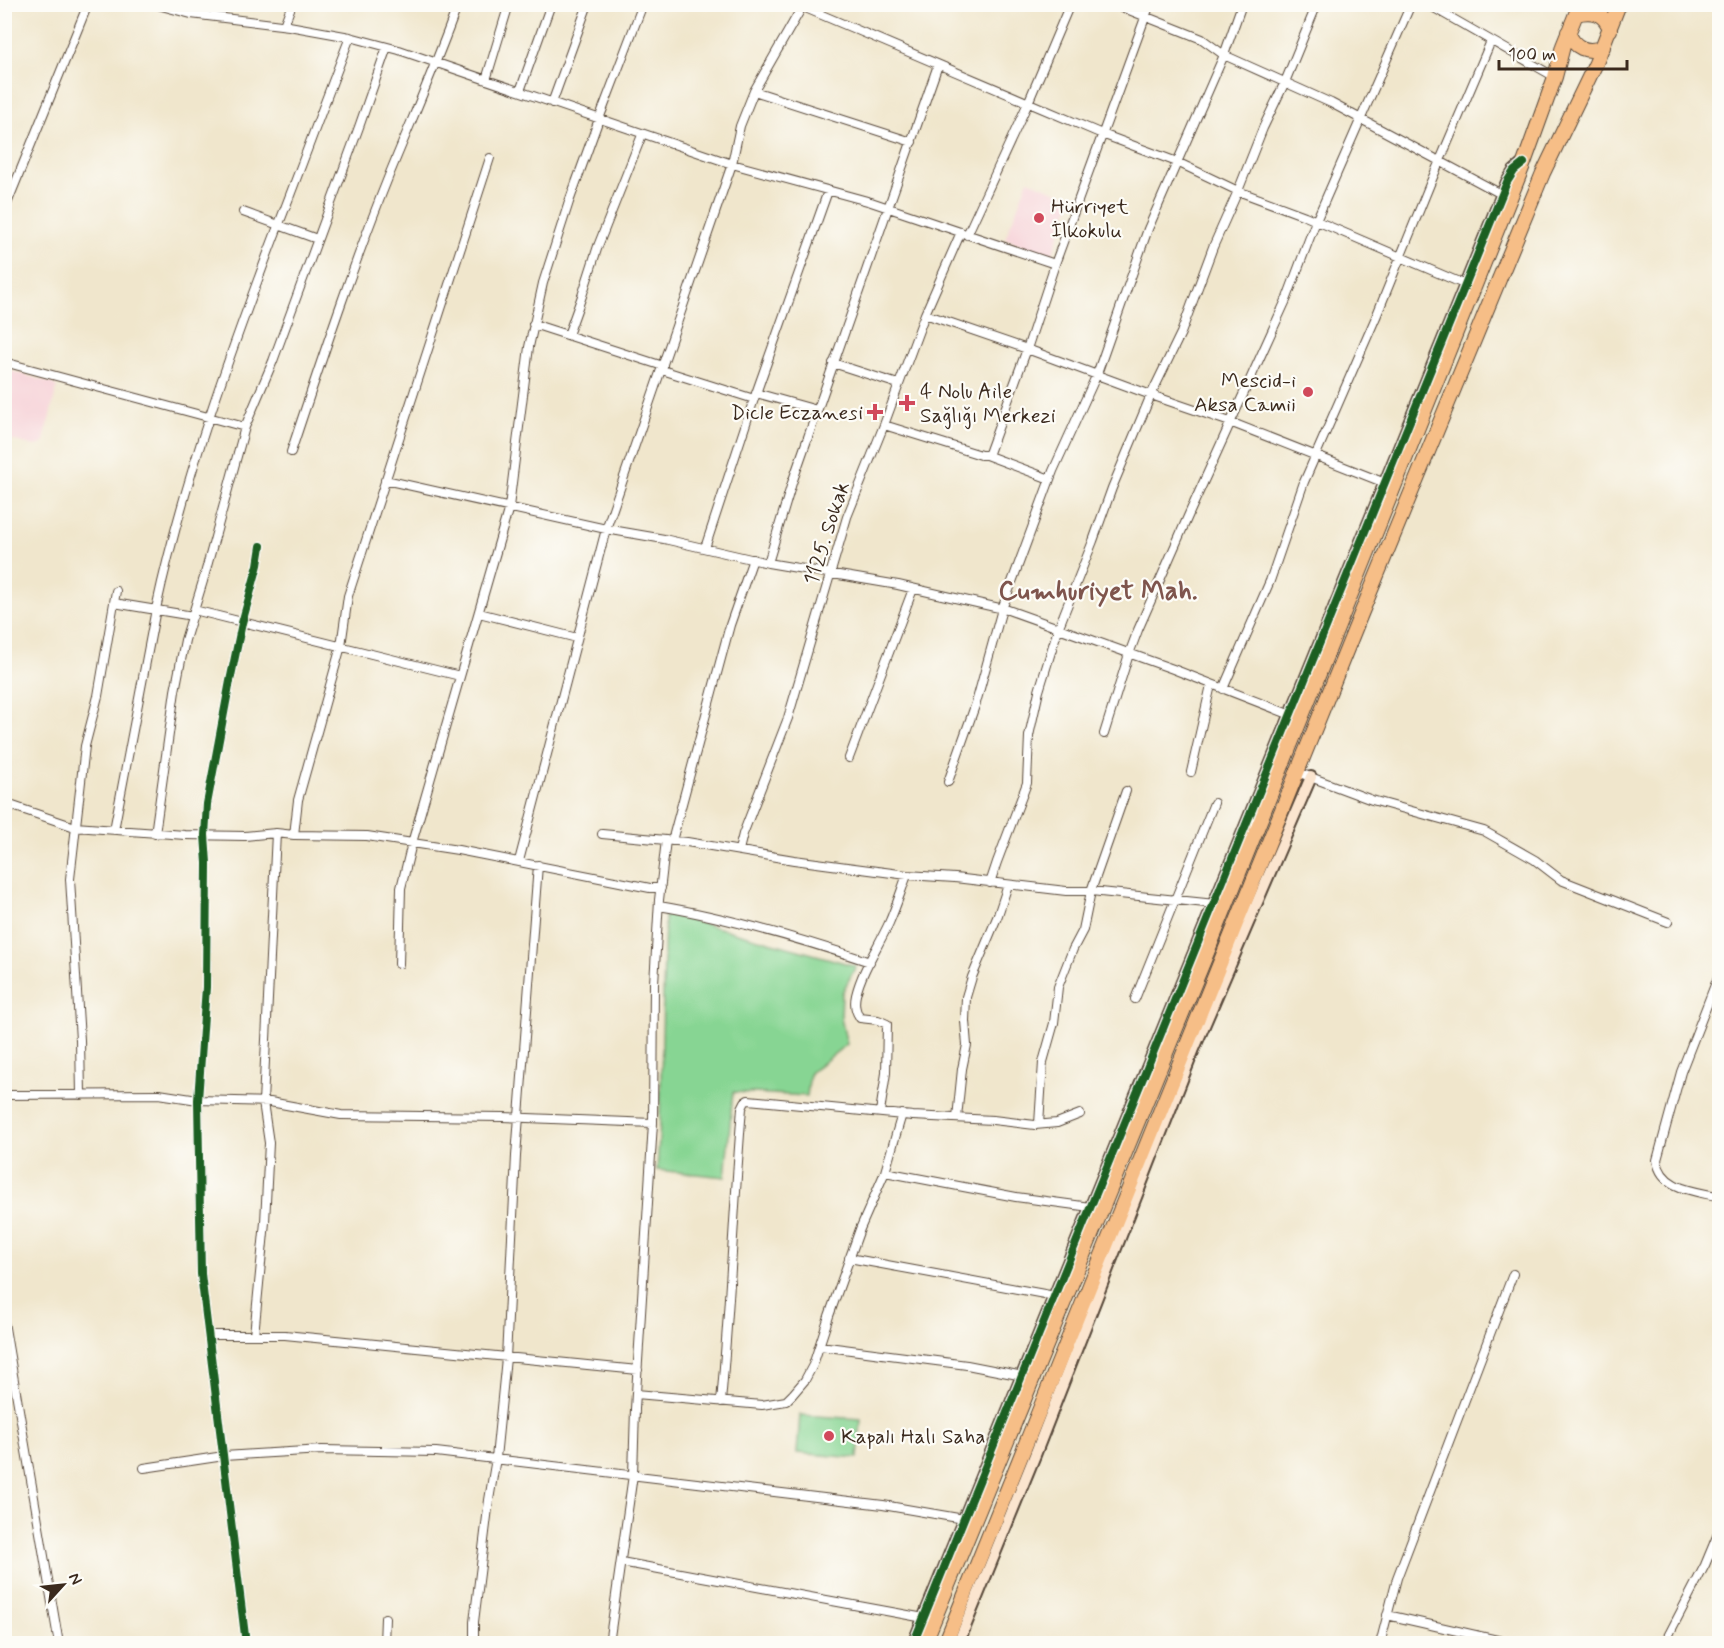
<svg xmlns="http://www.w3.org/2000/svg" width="1724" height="1648" font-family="Mynerve,sans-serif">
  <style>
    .built { fill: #f6cfd6 }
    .green { fill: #87d593; stroke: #618058; stroke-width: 1.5 }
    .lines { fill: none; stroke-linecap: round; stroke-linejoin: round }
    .street-casing { stroke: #564638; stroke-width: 10 }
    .secondary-casing { stroke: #564638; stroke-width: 14 }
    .highway-casing { stroke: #564638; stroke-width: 16 }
    .street { stroke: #fff; stroke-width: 8 }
    .secondary { stroke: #fbe5cf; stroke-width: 10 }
    .highway { stroke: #f6be87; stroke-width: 14 }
    .cycleway-casing { stroke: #fdfcf7; stroke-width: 11 }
    .cycleway { stroke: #1b5e20; stroke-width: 8 }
    .poi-dot { fill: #d1495b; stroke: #fdfcf7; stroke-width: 2 }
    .labels { text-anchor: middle; stroke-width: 4.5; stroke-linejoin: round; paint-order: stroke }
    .poi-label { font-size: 21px; fill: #3b2a1e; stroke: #fdfcf7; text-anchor: start }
    .street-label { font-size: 21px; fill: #3b2a1e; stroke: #fdfcf7 }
    .district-label { font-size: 27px; font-weight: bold; fill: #7f554d; stroke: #fdfcf7 }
  </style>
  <rect width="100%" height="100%" fill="#fdfcf7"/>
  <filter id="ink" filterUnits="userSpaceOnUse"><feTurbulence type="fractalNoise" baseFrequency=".0167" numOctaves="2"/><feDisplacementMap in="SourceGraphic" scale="12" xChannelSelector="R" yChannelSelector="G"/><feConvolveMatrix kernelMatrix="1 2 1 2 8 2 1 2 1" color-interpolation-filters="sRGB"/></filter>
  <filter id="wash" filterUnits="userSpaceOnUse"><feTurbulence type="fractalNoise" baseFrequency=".008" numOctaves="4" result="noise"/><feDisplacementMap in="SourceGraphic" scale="24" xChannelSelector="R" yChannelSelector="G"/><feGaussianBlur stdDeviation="1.35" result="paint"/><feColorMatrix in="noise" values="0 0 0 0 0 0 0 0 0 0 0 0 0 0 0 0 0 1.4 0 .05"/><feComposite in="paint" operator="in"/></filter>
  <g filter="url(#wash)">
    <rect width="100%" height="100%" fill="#f0e6cc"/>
    <path class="built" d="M 1028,180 L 1072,198 L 1052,256 L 1005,239 Z
      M 5,369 L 52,383 L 57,387 L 43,444 L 35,446 L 5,438 Z"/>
    <path class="green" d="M 665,913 L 856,966 L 842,993 L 841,1018 L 847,1044 L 810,1073 L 807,1096 L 733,1092 L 725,1177 L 657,1170 L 660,1122 Z
      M 800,1415 L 861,1419 L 858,1458 L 797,1453 Z"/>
  </g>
  <g filter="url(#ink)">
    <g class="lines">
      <defs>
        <path id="street" d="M 154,4 L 191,14 L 289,26 L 350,37 L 399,50 L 732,164 L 871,202 L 1055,264
          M 796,4 L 1102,134 L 1177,162 L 1238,191 L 1305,216 L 1466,285
          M 1114,4 L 1202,39 L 1224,55 L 1331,103 L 1505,196
          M 1427,4 L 1555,77
          M 284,25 L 292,4
          M 486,80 L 509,4
          M 520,91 L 551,4
          M 754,91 L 912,142
          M 552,103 L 588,4
          M 4,211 L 88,4
          M 243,212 L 317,239
          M 967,235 L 1028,103 L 1070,4
          M 925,314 L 1027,349 L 1151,395 L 1230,422 L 1385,483
          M 533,324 L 663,366
          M 568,335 L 582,296 L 598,246 L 642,135
          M 4,362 L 245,427
          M 833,363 L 898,384
          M 662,370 L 754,399
          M 756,393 L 817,410
          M 884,425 L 981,455 L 986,455 L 989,453 L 1027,349 L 1055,264 L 1150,4
          M 291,452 C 322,358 353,265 390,173 C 413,117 437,62 458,4
          M 986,455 L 1050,479
          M 385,480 L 606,529 L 664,539 L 768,563 L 898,585 L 1008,610 L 1173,669 L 1291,715
          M 705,548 L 754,399 L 828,191
          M 768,563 L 792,483 L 938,65
          M 114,603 L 193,616
          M 194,610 L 460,676
          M 479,613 L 577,638
          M 1223,689 L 1270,581 L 1304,482 L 1376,317 L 1430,184 L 1491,41
          M 1104,734 L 1129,654 L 1138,630 L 1189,514 L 1287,298 L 1316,221 L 1411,4
          M 849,758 L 913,589
          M 1191,772 L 1211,685
          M 1297,772 L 1372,800 L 1484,831 L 1535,860 L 1561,880 L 1668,922
          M 948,782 L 976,703 L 1002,609 L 1053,471 L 1097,374 L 1148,229 L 1224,55 L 1242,4
          M 4,803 L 75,827 L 185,835 L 245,836 L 276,833 L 294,835 L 367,836 L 458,850 L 650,888 L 661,888
          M 114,830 L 156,609 C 184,479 230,353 277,229 C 302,165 325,101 350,37
          M 155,834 L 175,691 L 185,640 L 203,581 L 245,427 L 273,361 L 359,127 L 387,47
          M 602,834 L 687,842 L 794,860 L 907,875 L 955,878 L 1066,891 L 1091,891 L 1215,904
          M 294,835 L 298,800 L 341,646 L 348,596 L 490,158
          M 672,841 L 730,625 L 753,559
          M 739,850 L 743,834 L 788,718 L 847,517 L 884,425 L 925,314 L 961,232
          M 519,861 L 606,529 L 732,164 L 740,126 L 754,91 L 802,7
          M 990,883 L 997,862 L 1027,783 L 1029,736 L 1039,691 L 1058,629 L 1093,541 L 1112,488 L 1151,395 L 1181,333 L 1213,247 L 1238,191 L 1263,128 L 1285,82 L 1317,4
          M 659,906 C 731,918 801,939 870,962
          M 399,964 L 401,888 L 412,843 L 509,507 L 529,347 L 543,283 L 569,202 L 599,119 L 643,4
          M 1720,972 L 1681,1072 L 1657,1160 C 1661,1190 1696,1191 1720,1197
          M 1135,999 L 1214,803
          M 4,1095 L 159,1094 L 198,1100 L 270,1102 L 341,1115 L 502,1117 L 653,1123
          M 81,1095 L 80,1040 L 70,879 L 85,746 L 98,696 L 116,591
          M 880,1112 L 886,1073 L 887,1024 L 878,1020 L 860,1018 C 855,1011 854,1004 856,995 C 862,970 878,947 889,923 C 896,907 901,891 907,875
          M 957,1118 L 962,1069 L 967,1045 L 965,1021 L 966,997 L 972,977 L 998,915 L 1008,885
          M 1039,1124 L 1043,1062 L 1054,1023 L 1058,987 L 1073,949 L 1083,930 L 1091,891 L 1126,791
          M 885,1172 L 1016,1197 L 1090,1207
          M 849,1258 L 1055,1296
          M 4,1322 L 59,1644
          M 208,1335 L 285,1335 L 638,1370
          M 254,1335 L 265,1222 L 269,1143 L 263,1102 L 276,833
          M 820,1346 L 967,1365 L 1023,1376
          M 636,1394 L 762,1405 L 786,1401 L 793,1394 L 805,1380 L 813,1365 L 829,1316 L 860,1229 L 885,1172 L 902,1114
          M 721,1402 C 730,1304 734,1206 742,1108 L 745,1102 L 748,1100 L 770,1102 L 913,1116 L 993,1120 L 1035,1125 L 1057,1123 L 1080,1114
          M 144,1468 L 224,1456 L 322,1450 L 436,1452 L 883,1505 L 964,1519
          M 621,1562 L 924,1618
          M 1387,1615 L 1515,1644
          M 246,1644 L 201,1274 L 198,1100 L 206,987 L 207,863 L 205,835 L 207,804 L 230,681 L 242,623 L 258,565 L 261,546
          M 384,1644 L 385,1618
          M 474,1644 L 474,1622 L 489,1500 L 496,1458 L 506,1358 L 516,1156 L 538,865
          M 609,1644 L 633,1475 L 635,1409 L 653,1123 L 654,983 L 659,900 L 666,840
          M 1380,1644 L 1397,1578 L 1513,1274
          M 1664,1644 L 1705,1565 L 1720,1529"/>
        <path id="secondary" d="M 913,1644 L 1507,182 L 1514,171 L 1521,165
          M 958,1644 L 1035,1455 L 1194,1049 L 1311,777"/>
        <path id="highway" d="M 1576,14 C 1591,10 1605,12 1610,30
          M 1568,32 C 1574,48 1587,54 1603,47
          M 924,1644 L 1208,950 L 1524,163 L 1555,77 L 1563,46 L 1580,4
          M 945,1644 L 1361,614 L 1543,173 L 1596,63 L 1619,4"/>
      </defs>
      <use href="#street" class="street-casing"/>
      <use href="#secondary" class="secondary-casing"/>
      <use href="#highway" class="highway-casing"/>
      <use href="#street" class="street"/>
      <use href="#secondary" class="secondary"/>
      <use href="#highway" class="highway"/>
      <defs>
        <path id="cycleway" d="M 246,1644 L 201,1274 L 198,1100 L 206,987 L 207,863 L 205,835 L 207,804 L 230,681 L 242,623 L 258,565 L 261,546
          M 913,1644 L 1507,182 L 1514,171 L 1524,163"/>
      </defs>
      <use href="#cycleway" class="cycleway-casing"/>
      <use href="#cycleway" class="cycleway"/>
    </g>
  </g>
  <g class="poi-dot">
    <circle cx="1039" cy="218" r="6"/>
    <circle cx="1308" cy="392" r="6"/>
    <path d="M904 394h6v6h6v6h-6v6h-6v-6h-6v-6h6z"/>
    <path d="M872 403h6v6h6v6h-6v6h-6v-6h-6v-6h6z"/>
    <circle cx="829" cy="1436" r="6"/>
  </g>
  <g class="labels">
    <g class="poi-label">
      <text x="1051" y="213">Hürriyet<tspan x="1051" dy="24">İlkokulu</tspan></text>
      <text x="1296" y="387" text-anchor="end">Mescid-i<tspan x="1296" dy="24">Aksa Camii</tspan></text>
      <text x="920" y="398">4 Nolu Aile<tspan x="920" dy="24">Sağlığı Merkezi</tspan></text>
      <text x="863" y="419" text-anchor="end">Dicle Eczanesi</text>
      <text x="841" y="1443">Kapalı Halı Saha</text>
    </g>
    <g class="street-label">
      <text transform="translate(826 533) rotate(-72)" y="7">1125. Sokak</text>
    </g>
    <g class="district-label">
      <text x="1098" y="599">Cumhuriyet Mah.</text>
    </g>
  </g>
  <rect width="1724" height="1648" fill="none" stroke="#fdfcf7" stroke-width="24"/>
  <g transform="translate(63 1585) rotate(63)" stroke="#fdfcf7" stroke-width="4.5" paint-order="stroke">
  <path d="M0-4.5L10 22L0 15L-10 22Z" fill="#3b2a1e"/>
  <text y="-9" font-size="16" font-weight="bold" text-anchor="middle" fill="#3b2a1e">N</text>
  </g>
  <path d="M1499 60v9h128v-9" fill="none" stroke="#3b2a1e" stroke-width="3"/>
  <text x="1508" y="60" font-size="18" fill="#3b2a1e" stroke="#fdfcf7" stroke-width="4.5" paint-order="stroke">100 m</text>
</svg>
